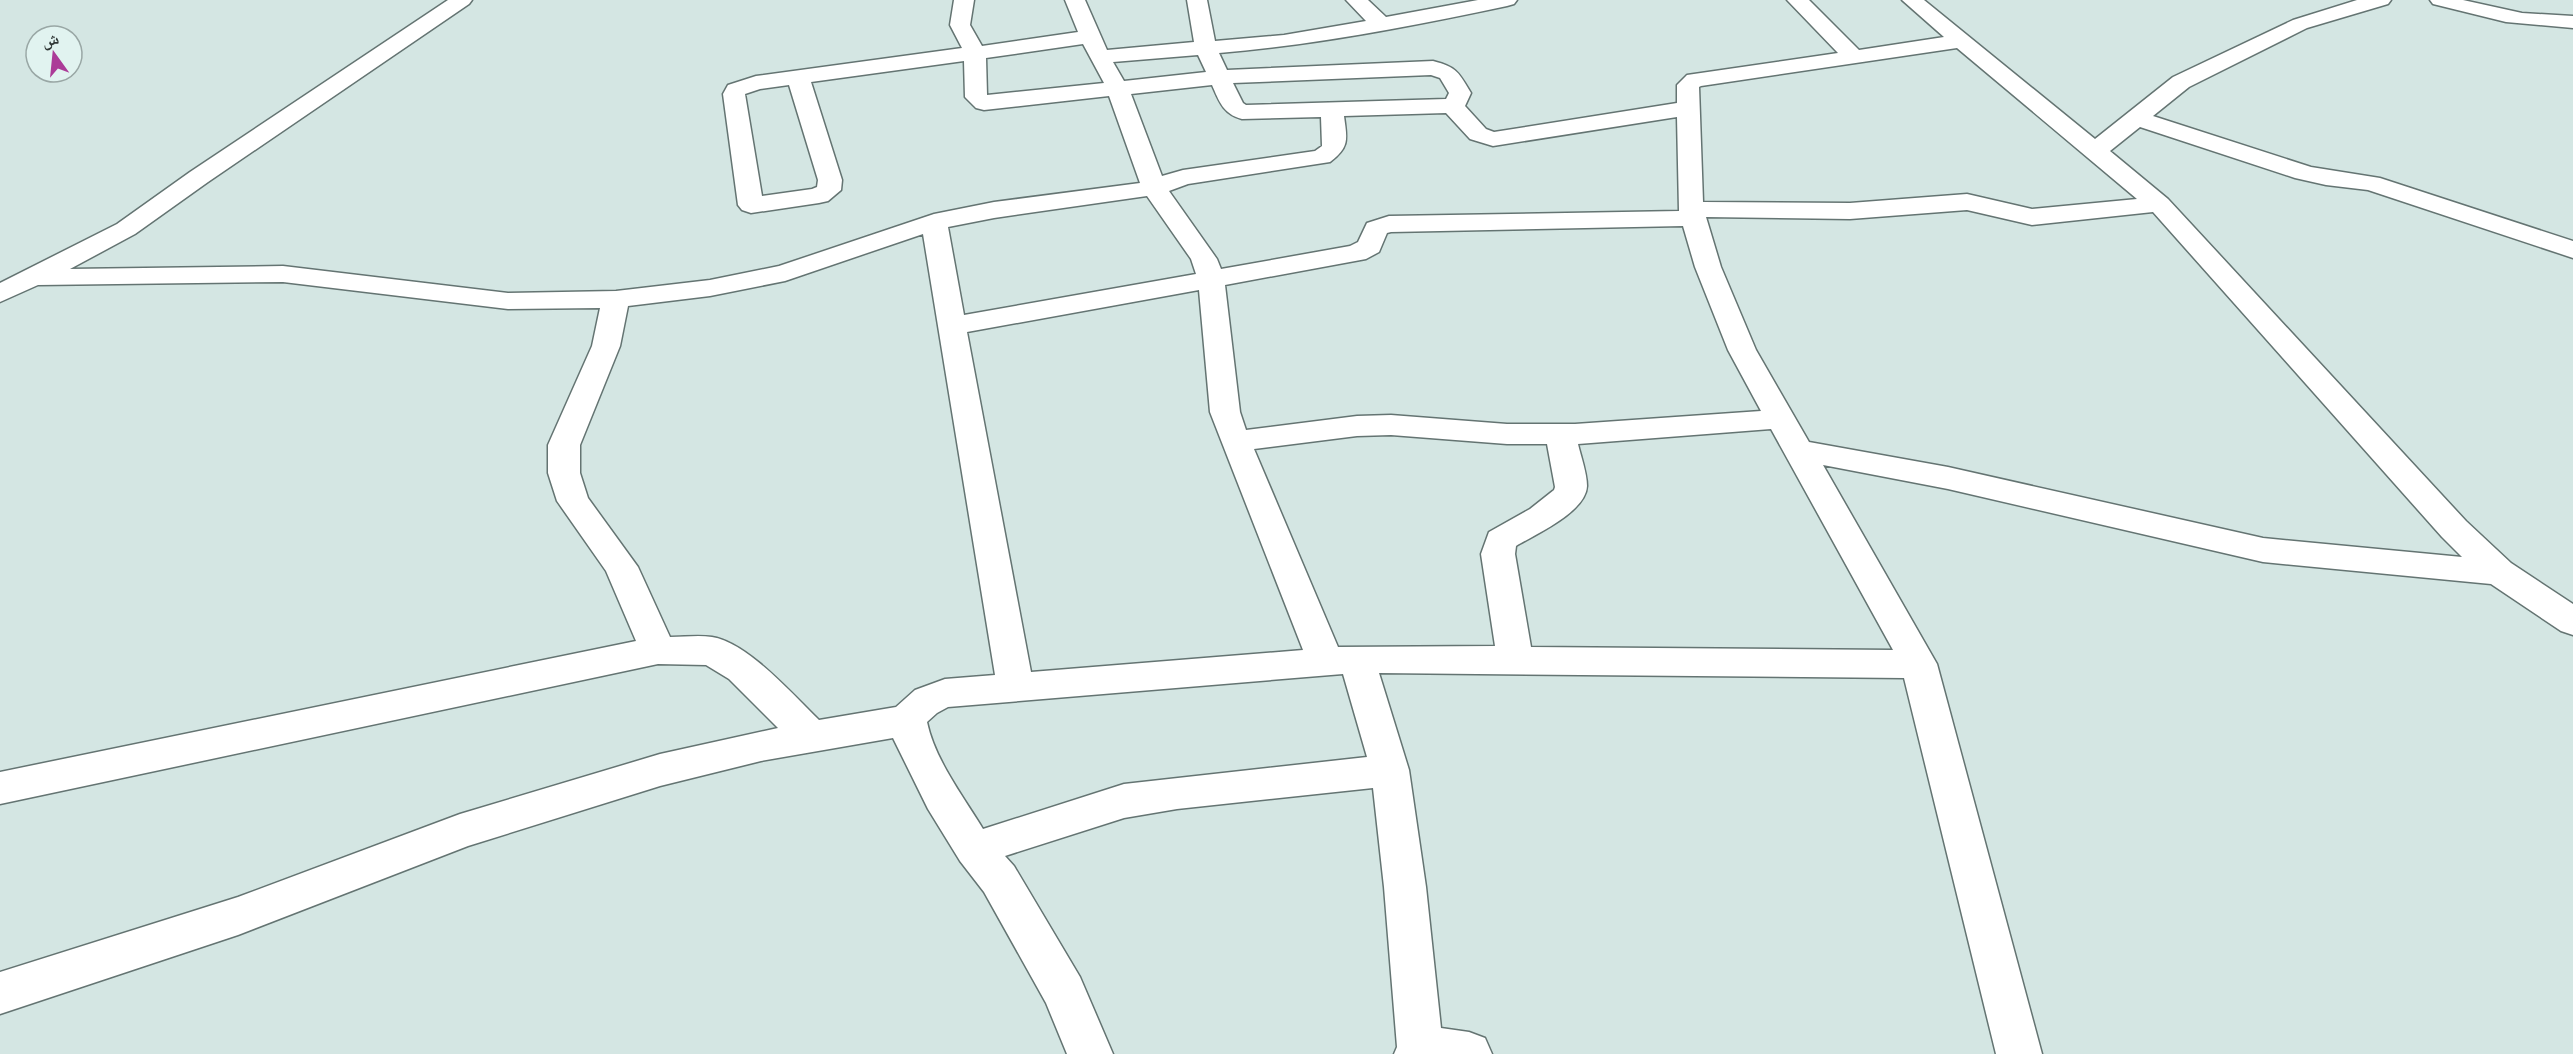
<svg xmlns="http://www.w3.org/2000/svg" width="2573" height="1054" font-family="'IBM Plex Serif','Noto Naskh Arabic',serif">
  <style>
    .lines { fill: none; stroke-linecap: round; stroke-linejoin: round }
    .minor-casing { stroke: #647472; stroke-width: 3 }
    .minor { fill: #fff; fill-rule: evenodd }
  </style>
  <rect width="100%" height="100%" fill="#d4e6e3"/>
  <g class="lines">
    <defs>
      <path id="minor" d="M 448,0 L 472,0 L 469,4 L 208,182 L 135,234 L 70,269 L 283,266 L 508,293 L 616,291 L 710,280 L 779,266 L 934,214 L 994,202 L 1140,183 L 1109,96 L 984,110 L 976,108 L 965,97 L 964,61 L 811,82 L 842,180 L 841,190 L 828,201 L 819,203 L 751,213 L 742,210 L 738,205 L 723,94 L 728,85 L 756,76 L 962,48 L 950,25 L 954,0 L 974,0 L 970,25 L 982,46 L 1078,32 L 1065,0 L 1085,0 L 1107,50 L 1194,42 L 1187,0 L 1207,0 L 1215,41 L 1284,35 L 1366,21 L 1346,0 L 1368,0 L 1386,17 L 1478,0 L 1517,0 L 1514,4 L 1507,6 C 1412,26 1316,45 1219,53 L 1227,70 L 1433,61 C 1457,67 1459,73 1471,93 L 1465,106 L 1486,129 L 1494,132 L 1677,103 L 1677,85 L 1687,75 L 1838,53 L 1787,0 L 1809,0 L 1859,50 L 1944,37 L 1902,0 L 1924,0 L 2095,139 L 2173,77 L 2293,20 L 2357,0 L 2391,0 L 2388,4 L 2307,28 L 2189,87 L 2153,116 L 2311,167 L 2380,178 L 2573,241 L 2573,258 L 2368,190 L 2326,185 L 2295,178 L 2140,127 L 2110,151 L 2168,199 L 2466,521 L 2511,563 L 2573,604 L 2573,635 L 2561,631 L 2491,584 L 2263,562 L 1948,489 L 1823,465 L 1937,664 L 2042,1054 L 1996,1054 L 1904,678 L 1379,673 L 1409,770 L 1426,887 L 1441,1028 L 1469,1032 L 1485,1038 L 1492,1054 L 1394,1054 L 1397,1047 L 1384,887 L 1373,788 L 1177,809 L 1124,818 L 1005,856 L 1014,866 L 1080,977 L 1113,1054 L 1067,1054 L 1046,1003 L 984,892 L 960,861 L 928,809 L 893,738 L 761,761 L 660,786 L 468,846 L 238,935 L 0,1014 L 0,972 L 238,897 L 460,814 L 660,754 L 778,728 L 729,679 L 706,665 L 658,664 L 0,804 L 0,772 L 636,641 L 606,571 L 557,501 L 548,473 L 548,445 L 592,346 L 600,308 L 508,309 L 283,282 L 38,285 L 0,302 L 0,283 L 117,224 L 190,172 ZM 1083,44 L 1104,83 L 987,95 L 986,58 ZM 1957,48 L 2137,199 L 2032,209 L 1967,194 L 1850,203 L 1703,202 L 1699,87 L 1701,86 ZM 1198,55 L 1206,72 L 1124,81 L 1113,62 ZM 1431,75 L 1440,78 L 1449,93 L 1446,99 L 1246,105 L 1243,103 L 1233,83 ZM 789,85 L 818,180 L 817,187 L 812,189 L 762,196 L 745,94 L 760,89 ZM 1212,85 C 1219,101 1223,114 1242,119 L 1321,117 L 1322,146 L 1315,151 L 1183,170 L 1162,176 L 1131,94 ZM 1446,113 L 1470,139 L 1493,146 L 1677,117 L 1679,211 L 1389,216 L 1367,223 L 1358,242 L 1350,246 L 1221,269 L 1217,259 L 1169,191 L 1188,184 L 1330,162 C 1350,147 1347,139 1344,116 ZM 1147,196 L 1191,259 L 1196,274 L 964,315 L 948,227 L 994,218 ZM 1967,210 L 2032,225 L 2153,212 L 2442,537 L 2462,557 L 2263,538 L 1948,467 L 1809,442 L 1756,350 L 1721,267 L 1706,217 L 1850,219 ZM 1683,226 L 1695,267 L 1728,350 L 1761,411 L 1575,424 L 1507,424 L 1391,415 L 1357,416 L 1246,430 L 1240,412 L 1225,285 L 1366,259 L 1379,252 L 1387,233 L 1391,232 ZM 923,234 L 995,675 L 945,679 L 915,690 L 896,707 L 819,720 C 794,696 747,642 712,637 C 699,635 684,637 670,637 L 638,567 L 588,498 L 580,473 L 580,445 L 620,346 L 628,306 L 710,296 L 785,281 ZM 1199,290 L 1210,412 L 1303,650 L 1031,672 L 967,332 ZM 1771,429 L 1893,650 L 1531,647 L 1515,554 L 1516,546 C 1536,534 1586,512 1587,486 C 1587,473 1581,457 1578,444 ZM 1391,435 L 1507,444 L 1547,444 L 1555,487 L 1554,490 L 1530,509 L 1489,532 L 1481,554 L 1495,646 L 1338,647 L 1254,449 L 1357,436 ZM 1343,674 L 1367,757 L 1124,784 L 983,829 C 963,796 935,760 927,722 L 937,713 L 948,707 Z
        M 2430,0 L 2463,0 L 2522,13 L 2573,16 L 2573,28 L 2506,22 L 2433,4 Z"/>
    </defs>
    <use href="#minor" class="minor-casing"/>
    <use href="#minor" class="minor"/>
  </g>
  <g transform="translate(54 54) rotate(345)"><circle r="28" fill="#e1f3f0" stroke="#99a7a5" stroke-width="1.5"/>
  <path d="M0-4.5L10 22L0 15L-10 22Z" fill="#ab3b98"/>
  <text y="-9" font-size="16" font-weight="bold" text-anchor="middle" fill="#2e3534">ش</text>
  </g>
</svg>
